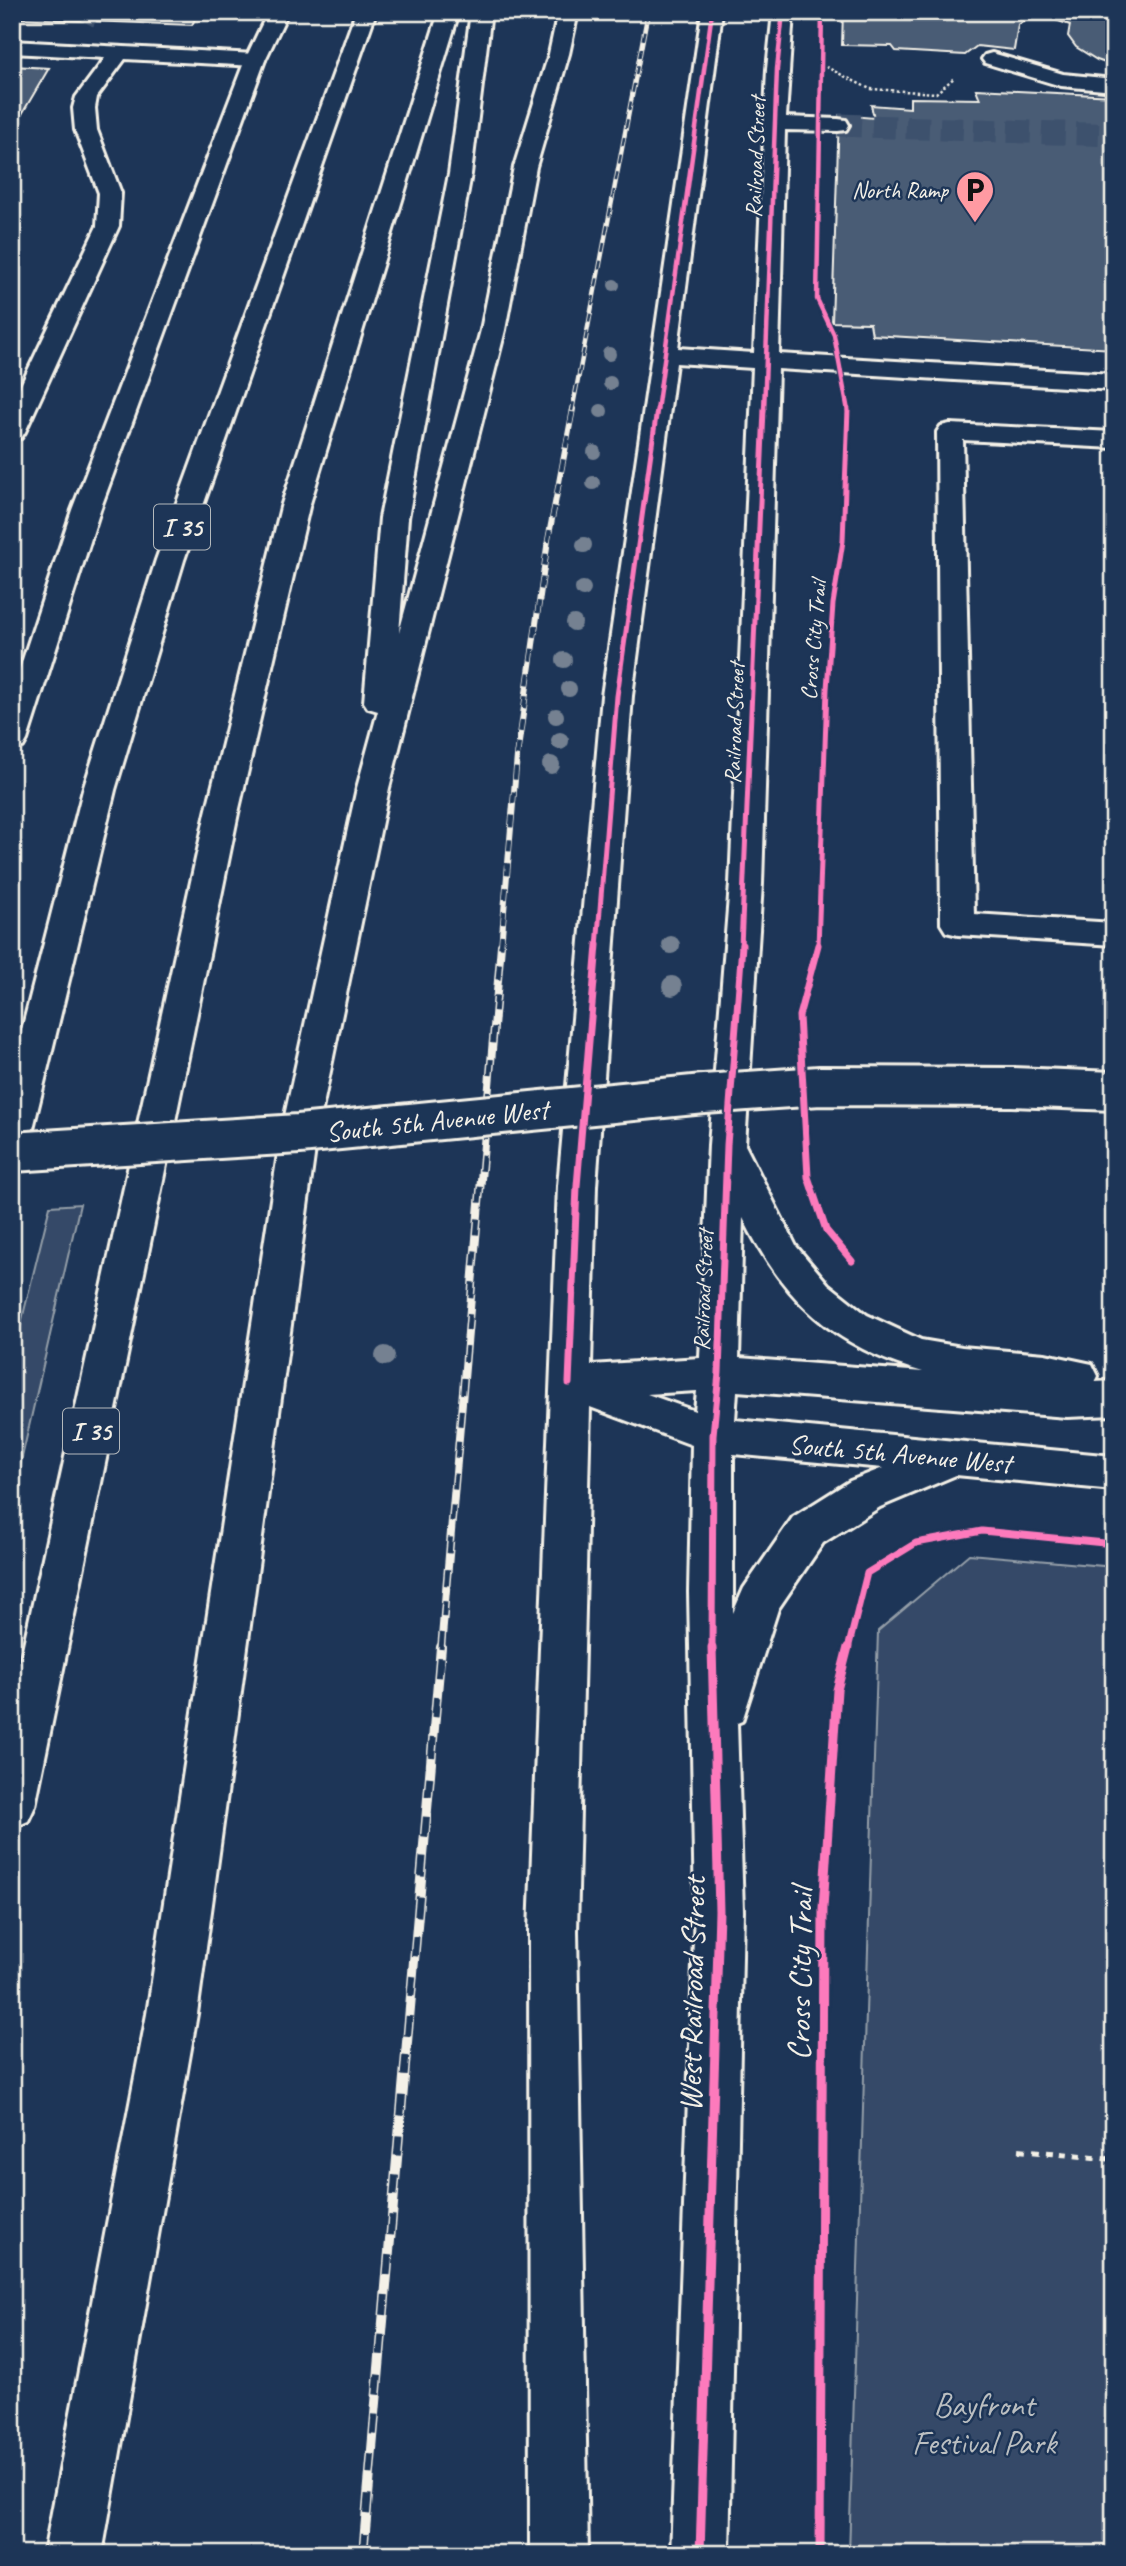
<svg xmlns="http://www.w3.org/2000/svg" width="1126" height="2566" font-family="Caveat,sans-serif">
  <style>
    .green { fill: #354a67; stroke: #949ea8; stroke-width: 2 }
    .building { fill: #485b74; stroke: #f4f1e8; stroke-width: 2 }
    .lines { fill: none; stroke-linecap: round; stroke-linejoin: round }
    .minor-tunnel { stroke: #3d516d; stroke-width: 23; stroke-dasharray: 23 11; stroke-linecap: butt }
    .minor-casing { stroke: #f4f1e8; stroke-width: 6 }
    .highway-casing { stroke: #f4f1e8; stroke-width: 6 }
    .path-far1 { stroke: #f4f1e8; stroke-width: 2.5; stroke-dasharray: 2.5 2.5; stroke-linecap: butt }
    .path { stroke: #f4f1e8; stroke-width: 6; stroke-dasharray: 7 7; stroke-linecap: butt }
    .minor { fill: #1d3557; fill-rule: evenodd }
    .highway { fill: #1d3557; fill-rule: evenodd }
    .rail-far3-casing { stroke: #f4f1e8; stroke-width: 4.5 }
    .rail-far2-casing { stroke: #f4f1e8; stroke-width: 6 }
    .rail-far1-casing { stroke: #f4f1e8; stroke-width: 8 }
    .rail-casing { stroke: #f4f1e8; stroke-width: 10 }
    .rail-far3 { stroke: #1d3557; stroke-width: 2.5; stroke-dasharray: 9; stroke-linecap: butt }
    .rail-far2 { stroke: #1d3557; stroke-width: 4.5; stroke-dasharray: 12; stroke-linecap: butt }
    .rail-far1 { stroke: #1d3557; stroke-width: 5; stroke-dasharray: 16; stroke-linecap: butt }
    .rail { stroke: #1d3557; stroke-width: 7; stroke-dasharray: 20; stroke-linecap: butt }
    .minor-bridge-casing { stroke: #f4f1e8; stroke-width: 44; stroke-linecap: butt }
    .minor-bridge { stroke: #1d3557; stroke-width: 38 }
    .cycleway-far3-casing { stroke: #1d3557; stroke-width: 7 }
    .cycleway-far2-casing { stroke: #1d3557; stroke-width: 9 }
    .cycleway-far1-casing { stroke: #1d3557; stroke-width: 11 }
    .cycleway-casing { stroke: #1d3557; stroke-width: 13 }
    .cycleway-far3 { stroke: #fd7abc; stroke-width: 4.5 }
    .cycleway-far2 { stroke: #fd7abc; stroke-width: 5 }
    .cycleway-far1 { stroke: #fd7abc; stroke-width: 7 }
    .cycleway { stroke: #fd7abc; stroke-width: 9 }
    .tree { fill: #748191 }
    .labels { text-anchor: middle; stroke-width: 5; stroke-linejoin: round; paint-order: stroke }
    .far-street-label { font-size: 23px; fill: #f4f1e8; stroke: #1d3557 }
    .far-poi-label { font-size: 23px; fill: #f4f1e8; stroke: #1d3557; text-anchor: end }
    .shield { fill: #1d3557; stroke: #b4b9bc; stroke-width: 2 }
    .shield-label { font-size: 26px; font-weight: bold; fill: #f4f1e8 }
    .street-label { font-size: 28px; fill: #f4f1e8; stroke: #1d3557 }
    .near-street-label { font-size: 33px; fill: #f4f1e8; stroke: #1d3557 }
    .near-park-label { font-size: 33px; fill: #bbbfc1; stroke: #1d3557 }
  </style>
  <rect width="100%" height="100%" fill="#1d3557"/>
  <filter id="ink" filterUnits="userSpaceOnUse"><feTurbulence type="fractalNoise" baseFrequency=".0143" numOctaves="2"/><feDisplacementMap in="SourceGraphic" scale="14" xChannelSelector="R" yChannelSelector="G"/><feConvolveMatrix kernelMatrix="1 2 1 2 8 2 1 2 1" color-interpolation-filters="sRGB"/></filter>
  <g filter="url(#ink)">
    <path class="green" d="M 80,1204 L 12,1501 L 12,1360 L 50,1206 Z
      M 969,1554 L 1114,1567 L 1114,2554 L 849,2554 L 878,1631 Z"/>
    <path class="building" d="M 12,12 L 222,12 L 218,20 L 195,19 L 192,25 L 12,18 Z
      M 843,12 L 1114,12 L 1114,66 L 1097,60 L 1076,47 L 1068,36 L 1070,25 L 1036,13 L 1018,25 L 1014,50 L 977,46 L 965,55 L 896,51 L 892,46 L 842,45 Z
      M 12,66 L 49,68 L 12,131 Z
      M 976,89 L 1114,96 L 1114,349 L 872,335 L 870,323 L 832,322 L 839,115 L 874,118 L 871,105 L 910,108 L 910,98 L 980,99 Z"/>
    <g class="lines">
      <path class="minor-tunnel" d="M 83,21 L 88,12
        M 838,125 L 1114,135"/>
      <defs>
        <path id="minor" d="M 702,12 L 722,12 L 678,348 L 754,353 L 767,69 L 773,12 L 793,12 L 786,117 L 838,119 L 846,120 L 849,125 L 846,130 L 838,131 L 785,130 L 779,354 L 1114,374 L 1114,390 L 778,369 L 762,884 L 745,1145 L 796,1246 L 828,1284 L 867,1315 L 921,1340 L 962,1347 L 1045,1354 L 1092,1364 L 1098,1376 L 1095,1382 L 1114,1381 L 1114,1415 L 1067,1417 L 737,1391 L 735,1420 L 1114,1456 L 1114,1490 L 956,1475 L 880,1507 L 823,1543 L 778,1609 L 742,1721 L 737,1723 L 743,1911 L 729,2554 L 671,2554 L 695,1911 L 689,1592 L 692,1445 L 590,1407 L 577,1931 L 588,2554 L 530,2554 L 529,1931 L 558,1186 L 602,696 ZM 676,363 L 753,368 L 730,884 L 709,1145 L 700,1358 L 591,1365 L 596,1186 L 632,696 ZM 743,1218 C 784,1301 834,1347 923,1372 L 739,1358 ZM 697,1391 L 695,1411 L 647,1394 ZM 733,1454 L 883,1468 L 850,1481 L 793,1517 L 744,1588 L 733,1613 Z
          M 12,41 L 255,54 L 262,56 L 265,60 L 262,64 L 255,66 L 125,59 L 97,97 L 95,108 L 97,130 L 121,193 L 119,226 L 25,432 L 21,438 L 12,440 L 12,404 L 97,226 L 99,193 L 75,130 L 73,108 L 76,97 L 105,58 L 12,53 Z
          M 992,53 L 1063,74 L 1114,79 L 1114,91 L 1061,86 L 985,63 L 982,59 L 985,55 Z
          M 950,424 L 1114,432 L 1114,448 L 963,440 L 974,914 L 1114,923 L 1114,945 L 958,935 L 946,932 L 941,924 L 937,432 L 941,426 Z"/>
        <path id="highway" d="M 268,12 L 288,12 L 265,60 L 100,510 L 27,740 L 23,747 L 12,749 L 12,693 L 72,510 L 245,60 Z
          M 356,12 L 376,12 L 184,560 L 115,790 L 30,1141 L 25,1151 L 12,1154 L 12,1069 L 83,790 L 156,560 Z
          M 439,12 L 459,12 L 309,507 L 238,813 L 35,1806 L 28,1821 L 12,1828 L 12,1699 L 206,813 L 281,507 Z
          M 471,12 L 491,12 L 471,174 L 408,518 L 399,633 L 481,330 L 514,167 L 549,54 L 558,12 L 578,12 L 569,54 L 536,167 L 505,330 L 389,788 L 317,1134 L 197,2014 L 102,2554 L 44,2554 L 147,2014 L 281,1134 L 357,788 L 378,711 L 368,708 L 364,702 L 380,518 L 449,174 Z"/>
      </defs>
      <use href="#minor" class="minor-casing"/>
      <use href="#highway" class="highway-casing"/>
      <path class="path-far1" d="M 826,67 L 870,89 L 936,93 L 954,78"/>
      <path class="path" d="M 1019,2150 L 1114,2159"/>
      <use href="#minor" class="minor"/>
      <use href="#highway" class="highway"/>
      <defs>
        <path id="rail-far3" d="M 572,411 L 648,12"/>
        <path id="rail-far2" d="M 501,947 L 517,756 L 548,540 L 573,409"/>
        <path id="rail-far1" d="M 441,1649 L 501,945"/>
        <path id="rail" d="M 363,2554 L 441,1647"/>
      </defs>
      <use href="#rail-far3" class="rail-far3-casing"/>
      <use href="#rail-far2" class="rail-far2-casing"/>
      <use href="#rail-far1" class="rail-far1-casing"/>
      <use href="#rail" class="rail-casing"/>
      <use href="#rail-far3" class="rail-far3"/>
      <use href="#rail-far2" class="rail-far2"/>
      <use href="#rail-far1" class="rail-far1"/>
      <use href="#rail" class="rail"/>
      <defs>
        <path id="minor-bridge" d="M 12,1152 L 299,1134 L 704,1094 L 820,1086 L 1012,1087 L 1114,1091"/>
      </defs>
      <use href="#minor-bridge" class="minor-bridge-casing"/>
      <use href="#minor-bridge" class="minor-bridge"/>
      <defs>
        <path id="cycleway-far3" d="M 822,12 L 817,299 L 834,335 L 848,411
          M 657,411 L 712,12
          M 764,411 L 777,69 L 783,12"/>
        <path id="cycleway-far2" d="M 597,947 L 617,696 L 657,409
          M 741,947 L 764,409
          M 818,947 L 827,689 L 833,604 L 843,541 L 848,409"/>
        <path id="cycleway-far1" d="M 818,945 L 799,1016 L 808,1177 L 826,1230 L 852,1261
          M 569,1383 L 577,1186 L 597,945
          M 712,1649 L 713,1435 L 719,1373 L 727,1145 L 742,945
          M 848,1649 L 867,1573 L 916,1543 L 982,1531 L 1114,1544"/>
        <path id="cycleway" d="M 700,2554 L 719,1911 L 712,1647
          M 820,2554 L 823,1908 L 837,1690 L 848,1647"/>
      </defs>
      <use href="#cycleway-far3" class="cycleway-far3-casing"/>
      <use href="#cycleway-far2" class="cycleway-far2-casing"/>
      <use href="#cycleway-far1" class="cycleway-far1-casing"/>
      <use href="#cycleway" class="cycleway-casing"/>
      <use href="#cycleway-far3" class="cycleway-far3"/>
      <use href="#cycleway-far2" class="cycleway-far2"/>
      <use href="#cycleway-far1" class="cycleway-far1"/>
      <use href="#cycleway" class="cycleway"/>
    </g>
    <g class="tree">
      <circle cx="614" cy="285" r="6"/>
      <circle cx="609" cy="354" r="7"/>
      <circle cx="610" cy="383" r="7"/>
      <circle cx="601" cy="411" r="7"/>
      <circle cx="594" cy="452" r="7"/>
      <circle cx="593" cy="483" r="7"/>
      <circle cx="584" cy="545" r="8"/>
      <circle cx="583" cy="589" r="8"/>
      <circle cx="574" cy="623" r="8"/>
      <circle cx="564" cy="660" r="8"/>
      <circle cx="569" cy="689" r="8"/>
      <circle cx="556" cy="716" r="8"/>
      <circle cx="560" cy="741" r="9"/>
      <circle cx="551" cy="765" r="9"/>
      <circle cx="671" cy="945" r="9"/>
      <circle cx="672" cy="986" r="10"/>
      <circle cx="385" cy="1356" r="10"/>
    </g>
  </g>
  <defs>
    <symbol id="parking-pin" viewBox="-11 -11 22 30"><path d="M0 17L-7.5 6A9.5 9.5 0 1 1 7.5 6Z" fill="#ff9aa2" stroke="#1d3557"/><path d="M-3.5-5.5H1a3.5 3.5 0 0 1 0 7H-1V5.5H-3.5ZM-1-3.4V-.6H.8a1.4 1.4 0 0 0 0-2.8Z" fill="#111"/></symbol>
  </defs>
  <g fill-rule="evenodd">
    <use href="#parking-pin" x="953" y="168" width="44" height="60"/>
  </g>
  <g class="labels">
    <g class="far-street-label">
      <text transform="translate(755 157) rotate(-88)" y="8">Railroad Street</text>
      <text transform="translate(813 640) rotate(-85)" y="8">Cross City Trail</text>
      <text transform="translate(734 723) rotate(-88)" y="8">Railroad Street</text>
      <text transform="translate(703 1290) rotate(-88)" y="8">Railroad Street</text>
    </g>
    <g class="far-poi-label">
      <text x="948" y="198">North Ramp</text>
    </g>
    <g class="shield">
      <rect x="154" y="504.5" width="56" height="45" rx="5"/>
      <rect x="63" y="1408.5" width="56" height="45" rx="5"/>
    </g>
    <g class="shield-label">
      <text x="182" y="536">I 35</text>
      <text x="91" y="1440">I 35</text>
    </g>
    <g class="street-label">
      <text transform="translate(437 1120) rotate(-6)" y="10">South 5th Avenue West</text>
      <text transform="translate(900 1453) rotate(5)" y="10">South 5th Avenue West</text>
    </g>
    <g class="near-street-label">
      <text transform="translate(799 1974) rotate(-89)" y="12">Cross City Trail</text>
      <text transform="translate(691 1994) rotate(-89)" y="12">West Railroad Street</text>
    </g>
    <g class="near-park-label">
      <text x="984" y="2416">Bayfront<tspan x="984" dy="38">Festival Park</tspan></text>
    </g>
  </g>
  <rect width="1126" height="2566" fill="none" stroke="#1d3557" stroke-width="42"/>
  <rect x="21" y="21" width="1084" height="2524" fill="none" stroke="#f4f1e8" stroke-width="2.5" filter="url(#ink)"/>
</svg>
